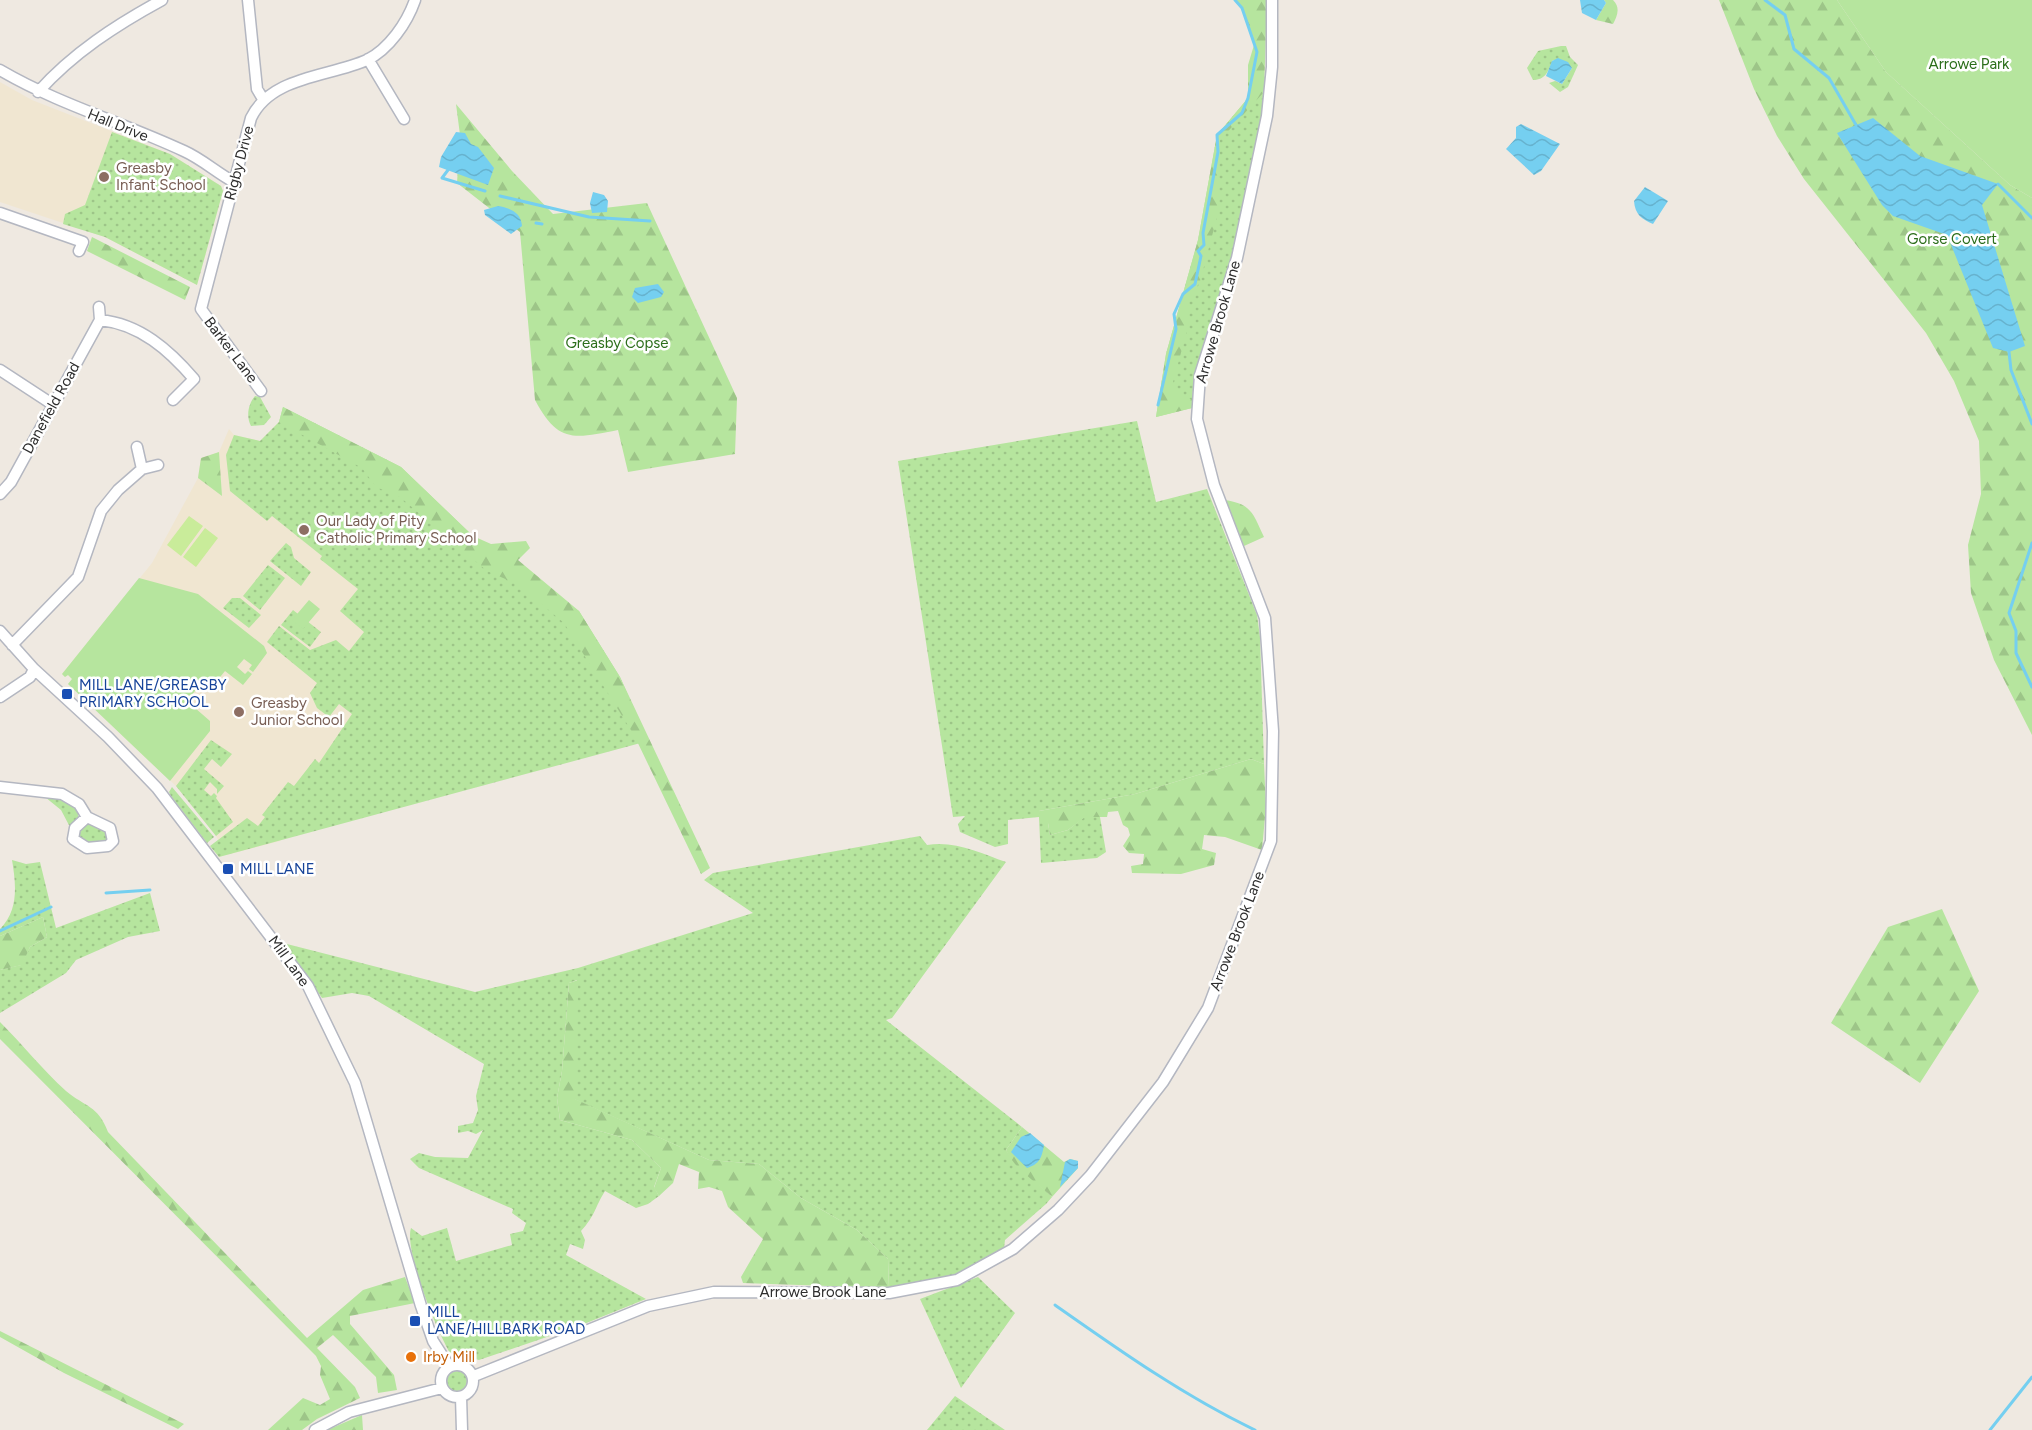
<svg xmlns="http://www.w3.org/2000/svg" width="2032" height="1430" font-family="Figtree,sans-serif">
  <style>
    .education { fill: #f0e6d1 }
    .grass { fill: url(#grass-dots) }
    .forest { fill: url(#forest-firs) }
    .park { fill: #b6e59e }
    .pitch { fill: #c9ec9a }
    .water { fill: url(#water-waves) }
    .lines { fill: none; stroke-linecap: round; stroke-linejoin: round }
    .stream { stroke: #75cff0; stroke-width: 3 }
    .minor-casing { stroke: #b4b7c1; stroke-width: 13 }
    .minor { stroke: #fff; stroke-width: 10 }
    .education-dot { fill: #8d6e63; stroke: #fff; stroke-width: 2 }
    .transit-dot { fill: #1a4fb4; stroke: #fff; stroke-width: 2 }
    .food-dot { fill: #e8710a; stroke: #fff; stroke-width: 2 }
    .labels { text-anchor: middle; stroke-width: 5; stroke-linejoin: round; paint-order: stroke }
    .park-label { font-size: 15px; fill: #2c6e1b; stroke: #fff }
    .street-label { font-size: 15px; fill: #2e2e2e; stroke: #fff }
    .education-label { font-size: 15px; fill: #785e54; stroke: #fff; text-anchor: start }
    .transit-label { font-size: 15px; fill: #164399; stroke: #fff; text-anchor: start }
    .food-label { font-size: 15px; fill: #c56008; stroke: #fff; text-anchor: start }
  </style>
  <defs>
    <pattern id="grass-dots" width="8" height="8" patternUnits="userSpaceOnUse" patternTransform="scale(1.5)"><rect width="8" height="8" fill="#b6e59e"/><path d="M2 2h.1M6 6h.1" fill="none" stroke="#9dc588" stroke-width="1.8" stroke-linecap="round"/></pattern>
    <pattern id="forest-firs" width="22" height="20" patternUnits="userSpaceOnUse" patternTransform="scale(1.5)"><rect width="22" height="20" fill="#b6e59e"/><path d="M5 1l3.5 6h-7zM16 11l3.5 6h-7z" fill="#9dc588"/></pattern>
    <pattern id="water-waves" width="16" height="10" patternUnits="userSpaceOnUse" patternTransform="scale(1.5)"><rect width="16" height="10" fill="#75cff0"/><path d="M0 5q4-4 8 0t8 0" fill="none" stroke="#66b2ce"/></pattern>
  </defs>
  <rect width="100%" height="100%" fill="#efe9e1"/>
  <path class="education" d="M 0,82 L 32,100 L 170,154 L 221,186 L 223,191 L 197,285 L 105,237 L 0,202 Z
    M 279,422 L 487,571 L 280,841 L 226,855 L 216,836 L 176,786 L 68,684 L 72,679 L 68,675 L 65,677 L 62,674 L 152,563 L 198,478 L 201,458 L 219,452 L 229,429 L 234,435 L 260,441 Z"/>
  <path class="grass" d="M 1561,46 L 1566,46 L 1570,57 L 1578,65 L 1568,87 L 1560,92 L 1549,83 L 1555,81 L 1562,84 L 1572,68 L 1553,60 C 1548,71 1546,80 1533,80 L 1527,68 L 1538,51 Z
    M 1266,76 C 1259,146 1243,217 1224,284 C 1212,325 1192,365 1192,408 L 1156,417 L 1166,354 L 1198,240 L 1217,135 L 1248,98 L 1250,82 Z
    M 112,132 L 170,154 L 221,186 L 223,191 L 197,285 L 105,237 L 63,224 L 65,214 L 85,205 Z
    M 255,396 L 260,397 L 271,417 L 264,425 L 251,426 C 246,417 248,404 255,396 Z
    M 283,407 L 401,467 L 496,558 L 579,611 L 620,677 L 648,741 L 219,857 L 210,846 L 247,818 L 258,826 L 265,817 L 262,815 L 288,782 L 294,786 L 315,759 L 319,763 L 352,714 L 339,704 L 329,717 L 317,708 L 310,693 L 317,683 L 267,642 L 279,626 L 310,650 L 336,640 L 349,651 L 364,632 L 340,611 L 358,589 L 320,559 L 322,556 L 272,516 L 267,521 L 230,491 L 226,455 L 234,435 L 260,441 L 279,422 Z
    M 1137,421 L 1156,502 L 1207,489 L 1257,615 L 1260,637 L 1264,764 L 1251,759 L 1135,794 L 1039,811 L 1048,823 L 1050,835 L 1068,830 L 1084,817 L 1100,817 L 1106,852 L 1097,858 L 1041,863 L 1039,817 L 1008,820 L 1008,844 L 995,847 L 960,832 L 958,824 L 965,816 L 953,817 L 898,461 Z
    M 286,543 L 291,547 L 294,558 L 311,572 L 301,586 L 270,561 Z
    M 268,565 L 285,578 L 260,610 L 243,596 Z
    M 232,598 L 240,598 L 261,615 L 249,628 L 223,608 Z
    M 293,610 L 321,632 L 310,647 L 281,625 Z
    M 211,740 L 232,754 L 221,767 L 212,759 L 204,769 L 224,786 L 217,794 L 217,789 L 210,782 L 204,790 L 211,796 L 214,793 L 217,796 L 216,798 L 233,822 L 216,836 L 176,786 Z
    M 172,787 L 214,837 L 207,843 L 171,796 L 169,792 Z
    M 45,797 L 63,799 L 78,810 L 78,819 L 71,829 L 61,810 Z
    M 87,821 L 106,830 L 108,840 L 92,846 L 78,840 L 77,831 Z
    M 920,836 L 927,845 C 954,840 981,853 1006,862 L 892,1018 L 886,1020 L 1022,1127 L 1006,1150 C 1018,1169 1036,1181 1052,1197 L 1046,1204 L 1005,1240 L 1004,1248 L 957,1274 L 889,1288 L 888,1259 L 857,1230 L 801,1198 L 759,1164 L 709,1160 L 574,1099 L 577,980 L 569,983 L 562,1071 L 557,1098 L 560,1120 L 632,1140 L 661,1168 L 654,1187 L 659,1196 L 648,1204 L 636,1208 L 605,1191 C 595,1207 595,1216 581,1231 L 585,1240 L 583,1249 L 570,1244 L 566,1255 L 646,1299 L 579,1326 L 479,1360 L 450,1353 C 437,1331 404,1251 411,1228 L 422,1236 L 447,1228 L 456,1261 L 512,1245 L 510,1234 L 523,1231 L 526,1223 L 512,1213 L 513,1209 L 419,1168 L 410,1159 L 419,1153 L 435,1157 L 468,1158 L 483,1130 L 476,1134 L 468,1131 L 458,1133 L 458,1126 L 473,1123 L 478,1110 L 476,1096 L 484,1064 L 369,996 L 352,993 L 322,998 L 283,943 L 475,992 L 578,968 L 753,913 L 704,880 L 713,873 Z
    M 12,860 L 26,864 L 40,862 L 56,928 L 150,893 L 160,931 L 128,937 L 76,960 L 66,973 L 0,1013 L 0,970 L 21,965 L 30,947 L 47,937 L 43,917 L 0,936 L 0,929 C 19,910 16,884 12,860 Z
    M 978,1277 L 1015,1313 L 961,1388 L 920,1299 Z
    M447 1381a10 10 0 1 1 20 0a10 10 0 1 1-20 0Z
    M 955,1396 L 1005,1430 L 927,1430 Z"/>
  <path class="forest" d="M 1235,0 L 1267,0 L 1264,92 L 1220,140 L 1218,213 L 1200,282 L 1188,300 L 1189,323 L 1172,386 L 1182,396 L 1192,400 L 1192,408 L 1156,417 L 1166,354 L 1198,240 L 1217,135 L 1248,98 L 1248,65 L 1254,45 L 1242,8 Z
    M 1604,0 L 1613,0 C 1621,8 1617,16 1613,24 L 1596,20 L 1606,3 Z
    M 1719,0 L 1837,0 L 1886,72 L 2010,185 L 2032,198 L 2032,735 L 1994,660 L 1971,593 L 1968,545 L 1981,494 L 1979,441 L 1954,381 L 1926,333 L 1804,179 L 1777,136 L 1754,89 Z
    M 456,104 L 512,171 L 553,214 L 647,203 L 737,398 L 735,454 L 628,472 L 618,430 C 573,439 558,443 535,400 L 520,232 L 457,183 L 460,135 Z
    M 92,237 L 190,287 L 185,300 L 87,251 Z
    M 283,407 L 401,467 L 473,536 L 491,544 L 526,541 L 530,548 L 518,560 L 579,611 L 620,677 L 710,868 L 701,874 L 634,735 L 564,623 L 519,585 L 487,571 L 400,497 L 376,487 L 362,468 L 279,422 Z
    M 219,452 L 222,496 L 198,478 L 201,458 Z
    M 1225,500 C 1252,504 1253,514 1264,537 L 1244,546 Z
    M 1251,759 L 1264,764 L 1266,806 L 1262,850 L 1225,837 L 1204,835 L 1202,849 L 1216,853 L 1214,865 L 1181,874 L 1132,873 L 1131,866 L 1143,864 L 1144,854 L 1129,853 L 1123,846 L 1130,835 L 1128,828 L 1123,825 L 1118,811 L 1108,812 L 1107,817 L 1085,817 L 1068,830 L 1050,835 L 1048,823 L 1040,822 L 1039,811 L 1135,794 Z
    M 1942,909 L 1979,991 L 1920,1083 L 1831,1023 L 1888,927 Z
    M 43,917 L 47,937 L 30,947 L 22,965 L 0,970 L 0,936 Z
    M 578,980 L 575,1099 L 709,1160 L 759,1164 L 801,1198 L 857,1230 L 888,1259 L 889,1288 L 743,1283 L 741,1277 L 763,1239 L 728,1207 L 722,1191 L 709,1187 L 698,1189 L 699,1172 L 679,1164 L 673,1183 L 659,1196 L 654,1188 L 661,1168 L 632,1140 L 560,1120 L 557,1098 L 562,1071 L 569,983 Z
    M 0,1022 C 22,1044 43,1070 66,1091 C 85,1107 98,1105 108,1132 L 307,1338 L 363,1290 L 405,1277 L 415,1303 L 350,1316 L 350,1324 L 394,1375 L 397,1390 L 378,1393 L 376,1377 L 333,1335 L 317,1348 L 355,1387 L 360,1398 L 317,1419 L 302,1430 L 268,1430 L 303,1398 L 320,1405 L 330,1399 L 320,1375 L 321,1366 L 316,1356 L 0,1039 Z
    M 1022,1127 L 1064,1162 L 1070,1159 L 1078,1161 L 1078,1168 L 1052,1197 C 1037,1182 1015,1170 1006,1150 Z
    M 0,1331 L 184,1424 L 178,1429 L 64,1373 L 0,1337 Z
    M 362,1415 L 363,1430 L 327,1430 Z"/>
  <path class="park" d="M 1837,0 L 2032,0 L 2032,198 L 2010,185 L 1886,72 Z
    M 139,578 L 198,594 L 264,646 L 267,653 L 253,672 L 249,669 L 252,665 L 244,659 L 237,667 L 245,674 L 248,671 L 252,674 L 243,685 L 225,671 L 212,687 L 203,681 L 187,701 L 210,721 L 210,731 L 170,781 L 68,684 L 72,679 L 68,675 L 65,677 L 62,674 Z
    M 309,600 L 320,609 L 303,629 L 292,620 Z"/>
  <path class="pitch" d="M 189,516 L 203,526 L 181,556 L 167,545 Z
    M 205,528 L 218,538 L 196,567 L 183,557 Z"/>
  <path class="water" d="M 1580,0 L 1604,0 L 1606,3 L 1596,20 L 1582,13 Z
    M 1558,58 L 1568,62 L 1572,68 L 1562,84 L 1546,76 L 1552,61 Z
    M 1873,118 L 1920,156 L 1998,184 L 1982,205 L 2025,346 L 2009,352 L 1993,348 L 1947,235 L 1893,216 L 1882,205 L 1837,133 Z
    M 1521,124 L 1560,144 L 1541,171 L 1534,175 L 1506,149 L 1516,138 L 1516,127 Z
    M 456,132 L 465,133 L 471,144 L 478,147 L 494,168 L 488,185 L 439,167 L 441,157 Z
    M 1645,187 L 1668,201 L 1653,224 C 1642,219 1635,215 1634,201 Z
    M 593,192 L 604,195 L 608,201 L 607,212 L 592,213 L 590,203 Z
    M 498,206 C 510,208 521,212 522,226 L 511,234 L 485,215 L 484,210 Z
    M 658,284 L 664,292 L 661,297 L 638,303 L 632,297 L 635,288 Z
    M 1030,1133 L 1044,1145 C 1042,1157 1040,1164 1027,1168 L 1011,1152 L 1021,1137 Z
    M 1070,1159 L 1078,1161 L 1078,1168 L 1060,1187 L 1065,1162 Z"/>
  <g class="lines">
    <path class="stream" d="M 1765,0 L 1785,15 L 1794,49 L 1829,78 L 1856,125
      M 448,170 L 442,178 L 485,191
      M 1998,184 L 2032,218
      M 500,196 L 589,217 L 650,221
      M 536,223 L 542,224
      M 2009,352 L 2011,370 L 2032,424
      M 1158,405 L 1176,329 L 1174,314 L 1183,294 L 1195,284 L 1201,256 L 1198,251 L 1204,245 L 1203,233 L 1218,152 L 1217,135 L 1242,113 L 1248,98 L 1257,52 L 1242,8 L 1235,0
      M 2032,543 L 2009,613 L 2016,631 L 2016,653 L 2032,687
      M 106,893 L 150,890
      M 0,931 L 51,907
      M 1055,1305 C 1119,1350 1184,1396 1255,1430
      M 1990,1430 L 2032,1377"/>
    <defs>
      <path id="minor" d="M 248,0 L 257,89 L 263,99
        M 368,59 L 404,119
        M 0,70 C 60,105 122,122 184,151 C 202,159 217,173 234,182
        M 38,92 C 73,53 116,25 162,0
        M 0,213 L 83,242 L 79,251
        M 100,320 C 140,324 169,350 194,379 L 173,400
        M 0,370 L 52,404
        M 261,391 L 201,309 L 251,118 C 271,76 329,77 367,60 C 389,49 407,23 415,0
        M 137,447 L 142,469
        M 0,494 L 11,482 L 100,320 L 99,307
        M 0,631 L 34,669 L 108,737 L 157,788 L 308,986 L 355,1083 L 421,1306 L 433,1341 L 449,1366
        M 12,645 L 78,577 L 101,511 L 118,490 L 142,469 L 158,465
        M 0,697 L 30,677 L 34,669
        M 0,787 L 62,794 L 79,804 L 87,817 L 110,828 L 113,841 L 108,846 L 87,848 L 73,839 L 75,828 L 87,817
        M441 1381a16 16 0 1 1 32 0a16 16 0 1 1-32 0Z
        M 474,1376 L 648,1306 L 714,1292 L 889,1293 L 957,1280 L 1013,1249 L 1058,1210 L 1090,1176 L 1163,1082 L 1208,1008 L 1271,841 L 1273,731 L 1265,618 L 1214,485 L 1197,419 L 1200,375 L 1237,258 L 1267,116 L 1272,67 L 1272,0
        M 461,1397 L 462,1430
        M 315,1430 L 349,1412 L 442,1388"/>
    </defs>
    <use href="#minor" class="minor-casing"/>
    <use href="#minor" class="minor"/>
  </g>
  <g class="education-dot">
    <circle cx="104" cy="177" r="6"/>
    <circle cx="304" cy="530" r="6"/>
    <circle cx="239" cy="712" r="6"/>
  </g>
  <g class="transit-dot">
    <rect x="61" y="688" width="12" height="12" rx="3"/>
    <rect x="222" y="863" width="12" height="12" rx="3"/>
    <rect x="409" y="1315" width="12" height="12" rx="3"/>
  </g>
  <circle class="food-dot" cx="411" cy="1357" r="6"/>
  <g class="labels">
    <g class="park-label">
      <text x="1969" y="69">Arrowe Park</text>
      <text x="1952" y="244">Gorse Covert</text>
      <text x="617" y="348">Greasby Copse</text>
    </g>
    <g class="street-label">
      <text transform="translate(118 125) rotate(22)" y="5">Hall Drive</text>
      <text transform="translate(239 163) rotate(-75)" y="5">Rigby Drive</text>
      <text transform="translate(1218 322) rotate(-74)" y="5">Arrowe Brook Lane</text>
      <text transform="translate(231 350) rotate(53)" y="5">Barker Lane</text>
      <text transform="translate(51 408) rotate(-61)" y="5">Danefield Road</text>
      <text transform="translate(1237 931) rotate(-69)" y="5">Arrowe Brook Lane</text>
      <text transform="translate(289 961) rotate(54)" y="5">Mill Lane</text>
      <text x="823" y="1297">Arrowe Brook Lane</text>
    </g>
    <g class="education-label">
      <text x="116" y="173">Greasby<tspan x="116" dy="17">Infant School</tspan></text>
      <text x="316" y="526">Our Lady of Pity<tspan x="316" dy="17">Catholic Primary School</tspan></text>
      <text x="251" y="708">Greasby<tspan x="251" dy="17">Junior School</tspan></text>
    </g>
    <g class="transit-label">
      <text x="79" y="690">MILL LANE/GREASBY<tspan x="79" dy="17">PRIMARY SCHOOL</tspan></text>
      <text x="240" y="874">MILL LANE</text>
      <text x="427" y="1317">MILL<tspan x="427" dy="17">LANE/HILLBARK ROAD</tspan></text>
    </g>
    <g class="food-label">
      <text x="423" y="1362">Irby Mill</text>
    </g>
  </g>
</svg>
